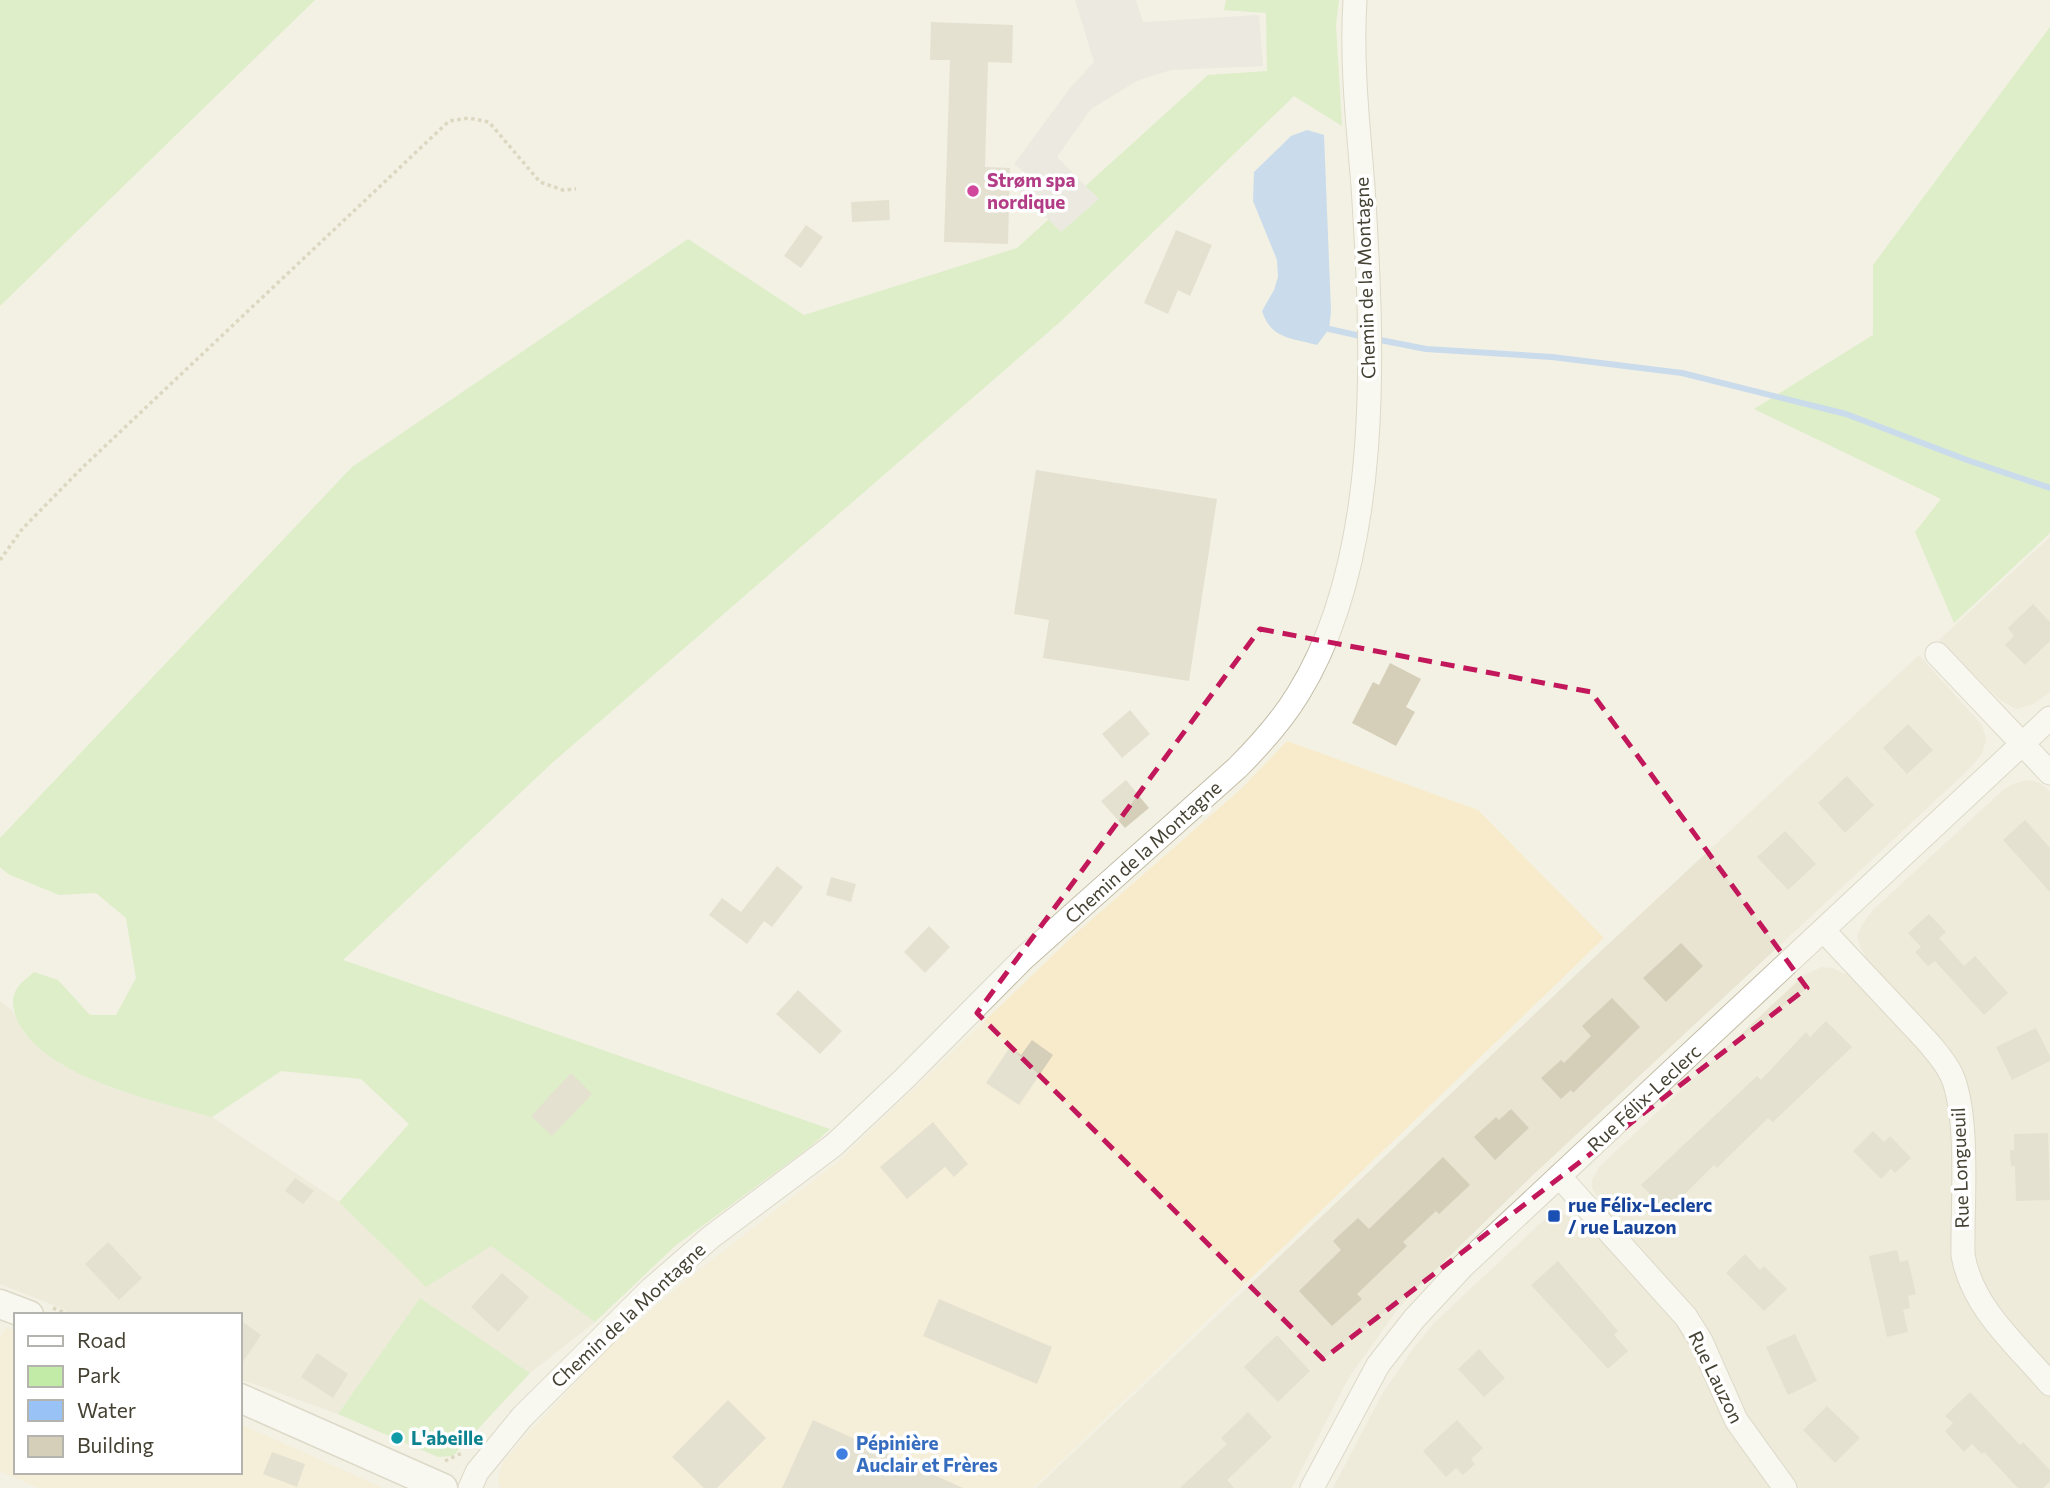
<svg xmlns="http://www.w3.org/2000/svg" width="2050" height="1488" font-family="Commissioner,sans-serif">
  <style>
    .residential { fill: #e8e4d1 }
    .commercial { fill: #f8ebcc }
    .green { fill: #c3eba8 }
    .parking { fill: #e3e1dc }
    .water { fill: #99c2f6 }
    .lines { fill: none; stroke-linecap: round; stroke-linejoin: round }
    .stream { stroke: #99c2f6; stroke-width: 6 }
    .building { fill: #d5ceb8 }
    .minor-casing { stroke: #c2bda8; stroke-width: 25 }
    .tertiary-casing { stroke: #c2bda8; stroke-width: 31 }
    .path { stroke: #c2b995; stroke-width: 3.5; stroke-dasharray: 3.5 3.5; stroke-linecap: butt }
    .minor { stroke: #fff; stroke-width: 23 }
    .tertiary { stroke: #fff; stroke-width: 28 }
    .marked { fill: none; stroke: #c2185b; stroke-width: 5; stroke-dasharray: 14 9; stroke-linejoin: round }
    .hotel-dot { fill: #d1479c; stroke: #fff; stroke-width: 2.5 }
    .transit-dot { fill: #1a4fb4; stroke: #fff; stroke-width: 2.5 }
    .culture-dot { fill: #0f9aa8; stroke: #fff; stroke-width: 2.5 }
    .shop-dot { fill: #3f7fe0; stroke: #fff; stroke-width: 2.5 }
    .labels { text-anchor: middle; stroke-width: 7; stroke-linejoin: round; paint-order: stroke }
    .hotel-label { font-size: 19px; font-weight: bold; fill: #b23c85; stroke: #fff; text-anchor: start }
    .street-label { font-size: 19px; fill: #454133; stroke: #fff }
    .transit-label { font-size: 19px; font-weight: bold; fill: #164399; stroke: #fff; text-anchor: start }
    .culture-label { font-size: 19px; font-weight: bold; fill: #0d838f; stroke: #fff; text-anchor: start }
    .shop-label { font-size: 19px; font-weight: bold; fill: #366cbe; stroke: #fff; text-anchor: start }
  </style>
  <rect width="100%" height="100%" fill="#f3f1e3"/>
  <path class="residential" d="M 2050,537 L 2050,692 L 2034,704 L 2016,709 L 2000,700 L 1939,640 Z
    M 1919,655 L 1982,725 L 1986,739 L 1982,754 L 1967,771 L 1534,1174 L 1423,1282 L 1397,1310 L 1348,1379 L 1292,1488 L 1036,1488 L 1602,950 Z
    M 2027,780 L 2038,782 L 2050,791 L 2050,1488 L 1333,1488 L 1382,1394 L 1413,1349 L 1434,1323 L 1548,1216 L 1561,1213 L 1578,1221 L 1599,1200 L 1592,1188 L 1592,1180 L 1600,1166 L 1803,976 L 1821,967 L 1833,968 L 1845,974 L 1865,955 L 1860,947 L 1857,936 L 1862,925 L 1873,910 L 2003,790 L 2013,784 Z
    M 0,1001 L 12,1010 L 24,1033 L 60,1064 L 112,1088 L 212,1117 L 339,1202 L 426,1286 L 491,1245 L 595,1322 L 530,1373 L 420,1299 L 338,1414 L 240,1379 L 240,1315 L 78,1315 L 0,1284 Z"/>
  <path class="commercial" d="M 1287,741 L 1478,810 L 1604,938 L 1033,1488 L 502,1488 L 499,1485 L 498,1478 L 503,1463 L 523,1439 L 609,1348 L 679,1286 L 840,1160 L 1074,935 L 1242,788 Z
    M 6,1328 L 16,1331 L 16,1472 L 240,1472 L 240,1424 L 383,1488 L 39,1488 L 0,1471 L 0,1338 Z"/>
  <path class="green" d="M 0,0 L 315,0 L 0,306 Z
    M 1226,0 L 1339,0 L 1336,25 L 1342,126 L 1294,96 L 1060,322 L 552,763 L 343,960 L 830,1129 L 810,1147 L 675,1246 L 595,1322 L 491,1246 L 426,1287 L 339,1202 L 409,1124 L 361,1079 L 281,1071 L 212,1117 C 156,1101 46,1078 18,1022 C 13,1011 10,997 18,987 C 22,981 29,977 34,972 L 58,980 L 90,1015 L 116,1015 L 136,978 L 126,918 L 96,893 L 59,895 L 8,874 L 0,867 L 0,838 L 352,467 L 688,239 L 804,315 L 1017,248 L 1208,75 L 1267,71 L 1266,13 L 1224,10 Z
    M 2050,27 L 2050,533 L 1954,623 L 1915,532 L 1941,499 L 1754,409 L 1873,335 L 1873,265 Z
    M 420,1298 L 530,1373 L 453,1456 L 438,1457 L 338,1414 Z"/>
  <path class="parking" d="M 1075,0 L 1136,0 L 1143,22 L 1259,15 L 1263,66 L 1171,70 L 1137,81 L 1091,109 L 1057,157 L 1099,199 L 1061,232 L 1019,190 L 1029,176 L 1014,164 L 1070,88 L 1094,62 Z"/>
  <path class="water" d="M 1307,130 L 1324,135 L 1331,311 L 1329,329 L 1317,345 C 1291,338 1271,339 1262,311 L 1274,290 L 1278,277 L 1277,260 L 1253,201 L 1254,172 L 1291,136 Z"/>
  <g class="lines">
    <path class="stream" d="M 1329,329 L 1365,337
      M 1375,339 L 1426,349 L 1552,357 L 1682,373 L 1846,414 L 1967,460 L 2050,488"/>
  </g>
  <path class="building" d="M 931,22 L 1013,25 L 1012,63 L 988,62 L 985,167 L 1010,168 L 1008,244 L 944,242 L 950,60 L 930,60 Z
    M 889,200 L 890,220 L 852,222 L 851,202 Z
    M 806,225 L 823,237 L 801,268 L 784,256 Z
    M 1176,230 L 1212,245 L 1190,296 L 1178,290 L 1168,314 L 1144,303 Z
    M 1036,470 L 1217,499 L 1189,681 L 1043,658 L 1049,620 L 1014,614 Z
    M 2033,604 L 2050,622 L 2050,641 L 2025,665 L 2005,645 L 2014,636 L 2008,628 Z
    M 1390,663 L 1421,679 L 1406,707 L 1415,712 L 1396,746 L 1352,723 L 1373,682 L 1379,685 Z
    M 1130,710 L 1150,734 L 1122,758 L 1102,734 Z
    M 1908,724 L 1933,750 L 1907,774 L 1883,748 Z
    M 1847,776 L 1874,805 L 1845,833 L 1818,803 Z
    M 1126,780 L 1149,808 L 1125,828 L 1101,801 Z
    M 2025,820 L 2050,848 L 2050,892 L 2003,840 Z
    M 1785,831 L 1816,864 L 1788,890 L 1757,857 Z
    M 777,866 L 803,887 L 772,927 L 764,921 L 747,944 L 709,915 L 722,898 L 741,912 Z
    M 831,877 L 856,884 L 851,902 L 826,895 Z
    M 1929,914 L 1946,932 L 1939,938 L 1964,966 L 1975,956 L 2008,993 L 1984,1015 L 1935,961 L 1928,966 L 1915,952 L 1921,947 L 1908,933 Z
    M 929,926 L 950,947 L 925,973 L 904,952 Z
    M 1681,943 L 1703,966 L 1666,1002 L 1643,978 Z
    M 798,990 L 842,1031 L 820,1054 L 776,1014 Z
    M 1612,998 L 1640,1027 L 1573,1093 L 1571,1090 L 1561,1099 L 1541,1078 L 1561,1060 L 1564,1063 L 1591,1036 L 1582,1026 Z
    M 1826,1021 L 1852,1047 L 1773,1122 L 1768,1118 L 1717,1168 L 1714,1165 L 1667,1212 L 1641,1185 L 1757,1076 L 1761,1080 L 1806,1032 L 1810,1037 Z
    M 2036,1028 L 2050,1056 L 2050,1061 L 2012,1080 L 1996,1047 Z
    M 1032,1040 L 1053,1055 L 1019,1105 L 986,1083 L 1010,1047 L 1021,1055 Z
    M 571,1073 L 592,1094 L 552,1136 L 531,1116 Z
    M 1511,1109 L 1529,1128 L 1495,1160 L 1474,1137 L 1496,1117 L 1499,1120 Z
    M 933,1122 L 968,1164 L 954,1177 L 945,1167 L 907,1199 L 880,1167 Z
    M 1873,1131 L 1884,1142 L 1890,1136 L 1911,1158 L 1895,1173 L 1891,1169 L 1881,1179 L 1853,1151 Z
    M 2048,1133 L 2050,1200 L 2016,1201 L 2015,1166 L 2011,1166 L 2010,1150 L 2014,1150 L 2014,1134 Z
    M 1443,1157 L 1470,1185 L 1439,1214 L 1436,1211 L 1403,1242 L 1407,1246 L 1357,1294 L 1362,1299 L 1332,1326 L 1299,1291 L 1341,1250 L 1333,1241 L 1358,1218 L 1369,1229 Z
    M 295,1178 L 314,1191 L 303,1204 L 285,1191 Z
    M 108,1242 L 142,1278 L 119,1300 L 85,1264 Z
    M 1897,1250 L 1900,1262 L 1908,1260 L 1916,1294 L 1908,1296 L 1910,1308 L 1903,1310 L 1908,1332 L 1887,1337 L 1869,1256 Z
    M 1745,1254 L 1760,1270 L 1764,1266 L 1787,1289 L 1764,1311 L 1726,1273 Z
    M 1558,1261 L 1618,1331 L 1614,1335 L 1628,1351 L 1608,1369 L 1531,1285 Z
    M 502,1273 L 529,1297 L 498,1332 L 471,1307 Z
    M 939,1299 L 1052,1347 L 1037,1384 L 923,1336 Z
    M 240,1320 L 261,1335 L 240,1366 Z
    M 1795,1334 L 1817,1381 L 1788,1395 L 1766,1347 Z
    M 1277,1335 L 1310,1371 L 1278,1402 L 1244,1367 Z
    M 1479,1349 L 1505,1378 L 1484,1397 L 1458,1369 Z
    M 317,1353 L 348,1374 L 333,1398 L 301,1377 Z
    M 1970,1392 L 2020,1445 L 2023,1442 L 2050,1470 L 2050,1481 L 2043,1488 L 2018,1488 L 1984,1452 L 1982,1454 L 1972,1444 L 1964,1452 L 1945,1431 L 1953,1423 L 1945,1416 Z
    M 728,1400 L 766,1438 L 717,1488 L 704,1488 L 672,1457 Z
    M 1827,1406 L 1860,1438 L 1835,1463 L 1803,1430 Z
    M 1248,1412 L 1272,1437 L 1227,1480 L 1234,1488 L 1180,1488 L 1227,1444 L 1221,1438 Z
    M 813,1420 L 963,1488 L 782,1488 Z
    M 1457,1420 L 1483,1448 L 1471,1459 L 1475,1464 L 1463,1475 L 1456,1468 L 1446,1477 L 1423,1451 Z
    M 272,1452 L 305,1464 L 297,1487 L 263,1474 Z"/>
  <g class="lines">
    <defs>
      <path id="minor" d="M 1937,654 L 2050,773
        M 1824,931 L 1927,1041 C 1936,1052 1946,1062 1952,1076 C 1970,1118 1962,1208 1963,1255 C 1972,1308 2017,1345 2050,1384
        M 1559,1176 L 1686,1317 L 1701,1341 L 1736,1420 L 1785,1488
        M 470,1488 L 477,1472 L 522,1417 L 650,1290 L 711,1237 L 834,1145 L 904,1079 L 1023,959 L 1237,768 C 1260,745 1281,722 1298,694 C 1384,556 1373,343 1363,186 C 1358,125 1351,61 1355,0
        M 1312,1488 L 1378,1365 L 1414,1319 L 1463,1266 L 2050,718"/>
      <path id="tertiary" d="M 0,1304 L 29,1315
        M 240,1398 L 443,1488"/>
    </defs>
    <use href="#minor" class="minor-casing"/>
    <use href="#tertiary" class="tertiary-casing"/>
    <path class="path" d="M 0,560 L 23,528 L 84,466 L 449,121 L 469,118 L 489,122 L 540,182 L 563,190 L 576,189
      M 53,1308 L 71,1315
      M 445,1461 L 462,1453"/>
    <use href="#minor" class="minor"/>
    <use href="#tertiary" class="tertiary"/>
  </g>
  <path d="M0 0H2050V1488H0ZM 1260,629 L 1591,692 L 1807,988 L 1323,1359 L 977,1013 Z" fill="#f3f1e3" fill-opacity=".55" fill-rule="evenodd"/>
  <path class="marked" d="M 1260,629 L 1591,692 L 1807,988 L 1323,1359 L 977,1013 Z"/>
  <circle class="hotel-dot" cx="973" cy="191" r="7"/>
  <rect class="transit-dot" x="1547" y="1209" width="14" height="14" rx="3.5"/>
  <circle class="culture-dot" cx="397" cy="1438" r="7"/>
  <circle class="shop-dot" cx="842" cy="1454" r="7"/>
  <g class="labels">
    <g class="hotel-label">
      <text x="987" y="187">Strøm spa<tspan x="987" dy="22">nordique</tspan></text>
    </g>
    <g class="street-label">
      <text transform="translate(1365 278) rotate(-92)" y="7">Chemin de la Montagne</text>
      <text transform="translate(1143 852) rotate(-42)" y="7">Chemin de la Montagne</text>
      <text transform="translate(1644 1098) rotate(-43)" y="7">Rue Félix-Leclerc</text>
      <text transform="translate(1960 1168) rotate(-92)" y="7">Rue Longueuil</text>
      <text transform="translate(628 1315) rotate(-43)" y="7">Chemin de la Montagne</text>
      <text transform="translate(1716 1377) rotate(64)" y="7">Rue Lauzon</text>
    </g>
    <g class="transit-label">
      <text x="1568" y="1212">rue Félix-Leclerc<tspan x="1568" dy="22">/ rue Lauzon</tspan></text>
    </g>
    <g class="culture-label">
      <text x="411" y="1445">L'abeille</text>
    </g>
    <g class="shop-label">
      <text x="856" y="1450">Pépinière<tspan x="856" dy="22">Auclair et Frères</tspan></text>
    </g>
  </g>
  <rect x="14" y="1313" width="228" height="161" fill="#ffffff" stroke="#b5b3ad" stroke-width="2"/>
  <rect x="28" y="1336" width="35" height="10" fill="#ffffff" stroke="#b5b3ad" stroke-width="2"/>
  <text x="77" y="1348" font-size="21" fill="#454133">Road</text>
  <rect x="28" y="1366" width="35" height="21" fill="#c3eba8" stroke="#b5b3ad" stroke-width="2"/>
  <text x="77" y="1383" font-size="21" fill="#454133">Park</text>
  <rect x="28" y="1400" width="35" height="21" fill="#99c2f6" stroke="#b5b3ad" stroke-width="2"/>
  <text x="77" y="1418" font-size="21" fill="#454133">Water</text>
  <rect x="28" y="1436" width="35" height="21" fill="#d5ceb8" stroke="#b5b3ad" stroke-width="2"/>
  <text x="77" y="1453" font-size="21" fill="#454133">Building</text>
</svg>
